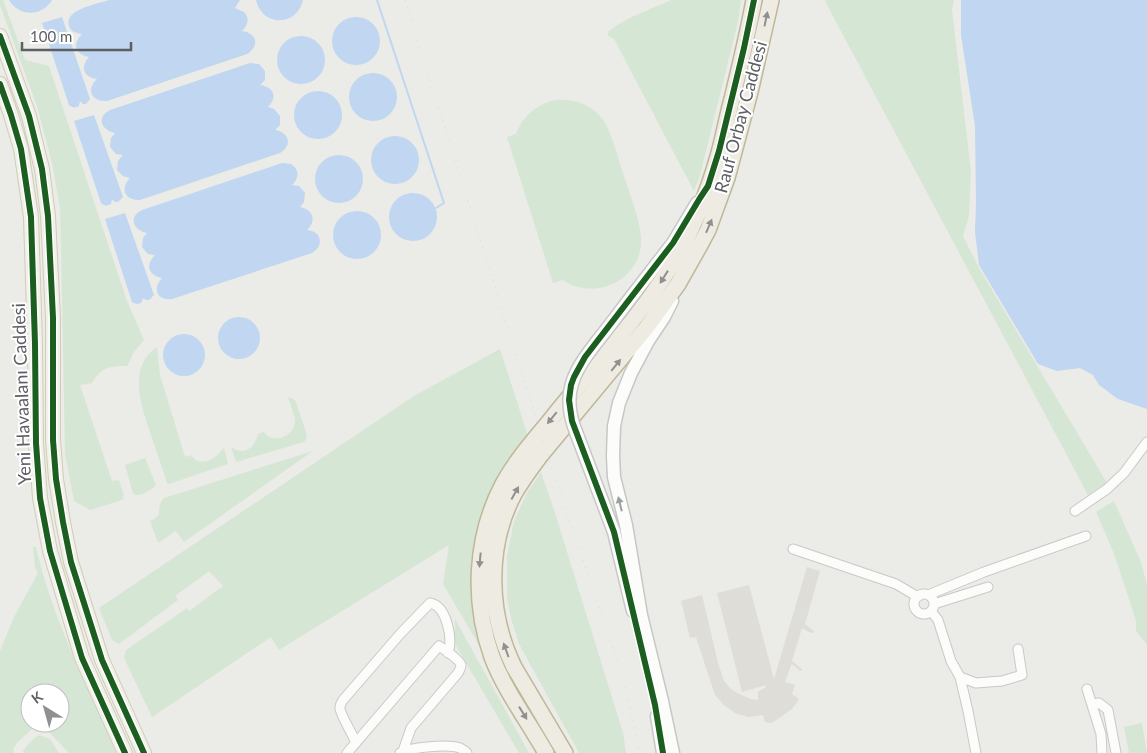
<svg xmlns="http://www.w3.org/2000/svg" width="1147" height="753" font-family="Lato,sans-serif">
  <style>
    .education { fill: #deddd7 }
    .green { fill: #d6e6d5 }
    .water { fill: #c0d6f1 }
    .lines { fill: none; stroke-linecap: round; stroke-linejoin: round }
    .stream { stroke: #c0d6f1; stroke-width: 2 }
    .street-casing { stroke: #c8c9c8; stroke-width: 11 }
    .secondary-casing { stroke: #c6c7c7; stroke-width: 15 }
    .primary-casing { stroke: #d0ccb8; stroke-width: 16 }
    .highway-casing { stroke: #beb798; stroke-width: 18 }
    .street { stroke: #fcfcfb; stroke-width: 9 }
    .secondary { stroke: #fcfcfb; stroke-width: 12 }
    .primary { stroke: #f1f1e9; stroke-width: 14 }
    .highway { stroke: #eeece2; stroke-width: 15 }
    .rail { stroke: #e2e2e2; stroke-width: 2; stroke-dasharray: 1 6; stroke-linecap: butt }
    .secondary-bridge-casing { stroke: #c6c7c7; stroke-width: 15; stroke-linecap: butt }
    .secondary-bridge { stroke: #fcfcfb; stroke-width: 12 }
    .cycleway-casing { stroke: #fff; stroke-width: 9 }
    .cycleway { stroke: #1b5e20; stroke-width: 6 }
    .oneway { fill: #8f908f }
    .oneway2 { fill: #9c9ea0 }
    .labels { text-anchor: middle; stroke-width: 4; stroke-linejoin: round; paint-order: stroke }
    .street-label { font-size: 18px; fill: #5c5f63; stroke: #fff }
  </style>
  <rect width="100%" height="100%" fill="#ebebe7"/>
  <path class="education" d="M 807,567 L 820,571 L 805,624 L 815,632 L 811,633 L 802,628 L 792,661 L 803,670 L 800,671 L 793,665 L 791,665 L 785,682 L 795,685 L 792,694 L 799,699 L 792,709 L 772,723 L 765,722 L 763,715 L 749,717 L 735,713 L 724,705 L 715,695 L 710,680 L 696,637 L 690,638 L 681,601 L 702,595 L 718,663 L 724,681 L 732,690 L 739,694 L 751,699 L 758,700 L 758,692 L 766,687 L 766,685 L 742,692 L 717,593 L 749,585 L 774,679 Z"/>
  <path class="green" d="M 0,0 L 3,0 L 25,60 L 49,66 L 127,301 L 144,340 L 134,352 L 127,366 C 110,366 101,367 92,383 L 80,385 L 112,481 L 119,480 L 124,495 L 123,499 L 119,501 L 90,510 L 74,501 L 65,454 L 61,245 L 60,208 L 52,163 L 37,106 L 0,5 Z
    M 671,0 L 741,0 L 738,22 L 700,175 L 694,191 L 614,39 L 608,36 L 608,32 C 624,18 652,9 671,0 Z
    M 826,0 L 954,0 L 952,9 L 971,172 L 969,216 L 963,236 L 979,268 L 1107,483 L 1088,495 L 825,1 Z
    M 556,100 C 571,99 584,102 596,112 C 600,116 605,121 607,127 C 613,139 617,154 621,167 C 627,187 643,225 641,245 C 637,282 594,301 563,280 L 553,283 L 507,137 L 516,134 C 523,115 537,104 556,100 Z
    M 157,347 L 160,375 L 185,457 L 191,455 C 201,469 217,459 224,447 L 228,464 L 169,484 L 167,483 C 162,467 156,451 151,435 C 142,407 126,368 157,347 Z
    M 500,349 L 528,436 L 511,456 L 495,482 L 487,499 L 471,560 L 471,577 L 473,605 L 489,662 L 443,584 L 449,545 L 279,650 L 271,637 L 152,717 L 124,658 L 126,650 L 187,608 L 189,611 L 223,586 L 209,571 L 175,596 L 178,600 L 119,644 L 112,640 L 99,608 L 414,396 Z
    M 288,397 L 295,400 L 306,432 C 307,436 307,439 304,442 L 236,462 L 231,447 C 244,456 255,448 258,434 L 264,432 C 274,446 296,435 295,420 C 294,413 290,404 288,397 Z
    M 313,451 L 184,542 L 176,531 L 158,543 L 150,521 C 166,514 154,508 164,498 Z
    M 145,458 L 156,485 C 153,489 139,498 134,494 C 133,493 132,492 132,490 L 125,465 Z
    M 541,472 L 555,513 L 623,733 L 626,753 L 579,753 L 519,644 L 511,618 L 507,597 L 507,557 L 514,521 L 527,493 Z
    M 1114,501 L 1141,562 L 1147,585 L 1147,645 L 1136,631 L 1136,621 L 1115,556 L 1096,512 Z
    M 33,547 L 36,547 C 53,621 87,684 116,753 L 69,753 L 43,726 L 48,723 L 60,723 L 60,693 L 58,693 L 58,688 L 49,693 L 30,693 L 30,703 C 26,705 24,708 24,712 L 30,718 L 30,723 L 33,723 L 34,727 L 17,743 L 13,749 L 14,753 L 0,753 L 0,651 L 14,617 L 38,573 L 35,567 Z
    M 455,619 L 529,753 L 519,753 L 455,644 Z
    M 1142,723 L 1147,753 L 1129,753 L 1124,727 Z
    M 39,735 L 50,739 L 59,753 L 23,753 L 23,751 L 30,742 Z"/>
  <path class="water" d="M 9,0 L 52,0 C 42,17 19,17 9,0 Z
    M 109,0 L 240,0 L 235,8 L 244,12 C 250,18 248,25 242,31 C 257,33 260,46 247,54 L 107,101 C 91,102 86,89 97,79 C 83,77 80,67 89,57 C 75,54 72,44 82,34 C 76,33 71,32 69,26 C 64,9 98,4 109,0 Z
    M 256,0 L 303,0 C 297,27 262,27 256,0 Z
    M 961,0 L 1147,0 L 1147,409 L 1118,399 L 1099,385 L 1093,375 L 1080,368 L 1057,371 L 1038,364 L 979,265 L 975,232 L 976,203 L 975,126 L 961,35 Z
    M332 41a24 24 0 1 1 48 0a24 24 0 1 1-48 0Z
    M 62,17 L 90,99 L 86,104 L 83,104 L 80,101 L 79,106 C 75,108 72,108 69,105 L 42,23 Z
    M277 60a24 24 0 1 1 48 0a24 24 0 1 1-48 0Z
    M 250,63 L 259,64 L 265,71 L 265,80 L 260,85 C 274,87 278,97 268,107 L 274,109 L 280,116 L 280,125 L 275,130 C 289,132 293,145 280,153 L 140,200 C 124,201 120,188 130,178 L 123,176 L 117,170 L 118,161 L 123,155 L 116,154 L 110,147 L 111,138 L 115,133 C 101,130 96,117 110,110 Z
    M349 97a24 24 0 1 1 48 0a24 24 0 1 1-48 0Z
    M294 115a24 24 0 1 1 48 0a24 24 0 1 1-48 0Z
    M 94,115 L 123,197 L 118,202 L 115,202 L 112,199 L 111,204 C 107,206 104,206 101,203 L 74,121 Z
    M371 160a24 24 0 1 1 48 0a24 24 0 1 1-48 0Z
    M315 179a24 24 0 1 1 48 0a24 24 0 1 1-48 0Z
    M 282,163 L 291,164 C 300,170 299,178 292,185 L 299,186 L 305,193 L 304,202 L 300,207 C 313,210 317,220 307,230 C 321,231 325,245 312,253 L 172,299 C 157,301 152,288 162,278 C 148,275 145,265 155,255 L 148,254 L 142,247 L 143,238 L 147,233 C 133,230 128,217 142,210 Z
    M389 217a24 24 0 1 1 48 0a24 24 0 1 1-48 0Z
    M333 235a24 24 0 1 1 48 0a24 24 0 1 1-48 0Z
    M 125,213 L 154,295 L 149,300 L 146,300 L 143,298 L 142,302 C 138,305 135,304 132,302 L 105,219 Z
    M218 338a21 21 0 1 1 42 0a21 21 0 1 1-42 0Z
    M163 355a21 21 0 1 1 42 0a21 21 0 1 1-42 0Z"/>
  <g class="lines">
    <path class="stream" d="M 377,0 L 444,203 L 436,208"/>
    <defs>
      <path id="street" d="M 1075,511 L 1107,489 L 1124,473 L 1147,442
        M 793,549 L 896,584 L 918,597
        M914 604a10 10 0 1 1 20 0a10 10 0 1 1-20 0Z
        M 928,595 L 984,572 L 1086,536
        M 934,604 L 988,587
        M 931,611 L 938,620 L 951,661 L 960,677 L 968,711 L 976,753
        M 960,677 L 976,683 L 1002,681 L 1022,675 L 1018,649
        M 1087,689 L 1101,734 L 1102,753
        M 1092,704 L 1099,703 L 1108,710 L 1116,753
        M 356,743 C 353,735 340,714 340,708 C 340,705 341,703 343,700 L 401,633 L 430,603 C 447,606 453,639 448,653
        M 347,753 L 439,646 C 445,650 459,659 461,665 C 461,668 459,671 458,673 L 411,728 L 403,751
        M 400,753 C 412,747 448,744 460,748 C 464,750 465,751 467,753"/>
      <path id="secondary" d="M 636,291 L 673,243 L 697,203
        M 672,301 L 664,317 L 648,341 L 631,373 L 619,403 L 614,426 L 613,456 L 614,477 L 626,525 L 641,615 L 662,701 L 673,753
        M 576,432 L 614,532 L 633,611
        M 657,716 L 663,753"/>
      <path id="primary" d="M 0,36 L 29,116 L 42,169 L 48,216 L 53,318 L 53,440 L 56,479 L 63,522 L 71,562 L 102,660 L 144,753
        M 0,84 L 11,115 L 21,149 L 31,217 L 35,344 L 36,443 L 40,498 L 50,551 L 82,658 L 125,753"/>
      <path id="highway" d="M 546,753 C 528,721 505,691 492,657 C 472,601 475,537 503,484 C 517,458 538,436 556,413 C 595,365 638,319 671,266 C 693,231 708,192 719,153 C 724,135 727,117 732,99 C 740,66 748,33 754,0
        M 565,753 L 514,667 C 488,614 486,547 514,494 C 522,480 531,468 540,456 L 647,327 L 678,284 L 700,245 L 708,230 L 727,178 L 750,92 L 771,0"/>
    </defs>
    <use href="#street" class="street-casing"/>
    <use href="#secondary" class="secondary-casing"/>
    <use href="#primary" class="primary-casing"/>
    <use href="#highway" class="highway-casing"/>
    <use href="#street" class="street"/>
    <use href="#secondary" class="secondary"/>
    <use href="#primary" class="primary"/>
    <use href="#highway" class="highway"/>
    <path class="rail" d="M 405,0 L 551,466 L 625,685 L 640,753"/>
    <defs>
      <path id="secondary-bridge" d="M 576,432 C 559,389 577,367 603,334 C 614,320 625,305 636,291"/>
    </defs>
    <use href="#secondary-bridge" class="secondary-bridge-casing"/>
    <use href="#secondary-bridge" class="secondary-bridge"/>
    <defs>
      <path id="cycleway" d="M 0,36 L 29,116 L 42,169 L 48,216 L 53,318 L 53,440 L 56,479 L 63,522 L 71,562 L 102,660 L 144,753
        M 0,84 L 11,115 L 21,149 L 31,217 L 35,344 L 36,443 L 40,498 L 50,551 L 82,658 L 125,753
        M 663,753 L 655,705 L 614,532 L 572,421 L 569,400 L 571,385 L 574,377 L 585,357 L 673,243 L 700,198 L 708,186 L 719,151 L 744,48 L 754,0"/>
    </defs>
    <use href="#cycleway" class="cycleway-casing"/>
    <use href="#cycleway" class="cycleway"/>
  </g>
  <defs><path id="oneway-solid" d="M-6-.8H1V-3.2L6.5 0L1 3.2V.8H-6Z" transform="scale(1.25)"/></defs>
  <g class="oneway">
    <use href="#oneway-solid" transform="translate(766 19) rotate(-78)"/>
    <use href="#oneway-solid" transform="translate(709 226) rotate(-67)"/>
    <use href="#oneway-solid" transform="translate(664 277) rotate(122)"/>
    <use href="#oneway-solid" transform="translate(616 365) rotate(-51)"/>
    <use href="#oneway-solid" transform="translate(552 418) rotate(129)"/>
    <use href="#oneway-solid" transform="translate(515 493) rotate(-61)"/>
    <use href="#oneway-solid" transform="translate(480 560) rotate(95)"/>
    <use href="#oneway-solid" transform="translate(506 650) rotate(-110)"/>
    <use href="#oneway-solid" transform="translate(523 713) rotate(58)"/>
  </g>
  <use class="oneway2" href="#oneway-solid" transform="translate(620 504) rotate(-104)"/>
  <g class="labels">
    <g class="street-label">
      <text transform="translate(741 117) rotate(-75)" y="6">Rauf Orbay Caddesi</text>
      <text transform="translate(22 394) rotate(-92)" y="6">Yeni Havaalanı Caddesi</text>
    </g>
  </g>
  <g transform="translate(45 708) rotate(323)"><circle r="24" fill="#ffffff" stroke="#bebfc1"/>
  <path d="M0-4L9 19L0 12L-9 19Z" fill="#8e9091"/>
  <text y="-8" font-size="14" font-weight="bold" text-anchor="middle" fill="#5c5f63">K</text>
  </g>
  <path d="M22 42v8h109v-8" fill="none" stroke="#5c5f63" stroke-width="2.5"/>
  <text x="30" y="42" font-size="15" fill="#5c5f63" stroke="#ffffff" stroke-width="4" paint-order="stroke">100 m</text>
</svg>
